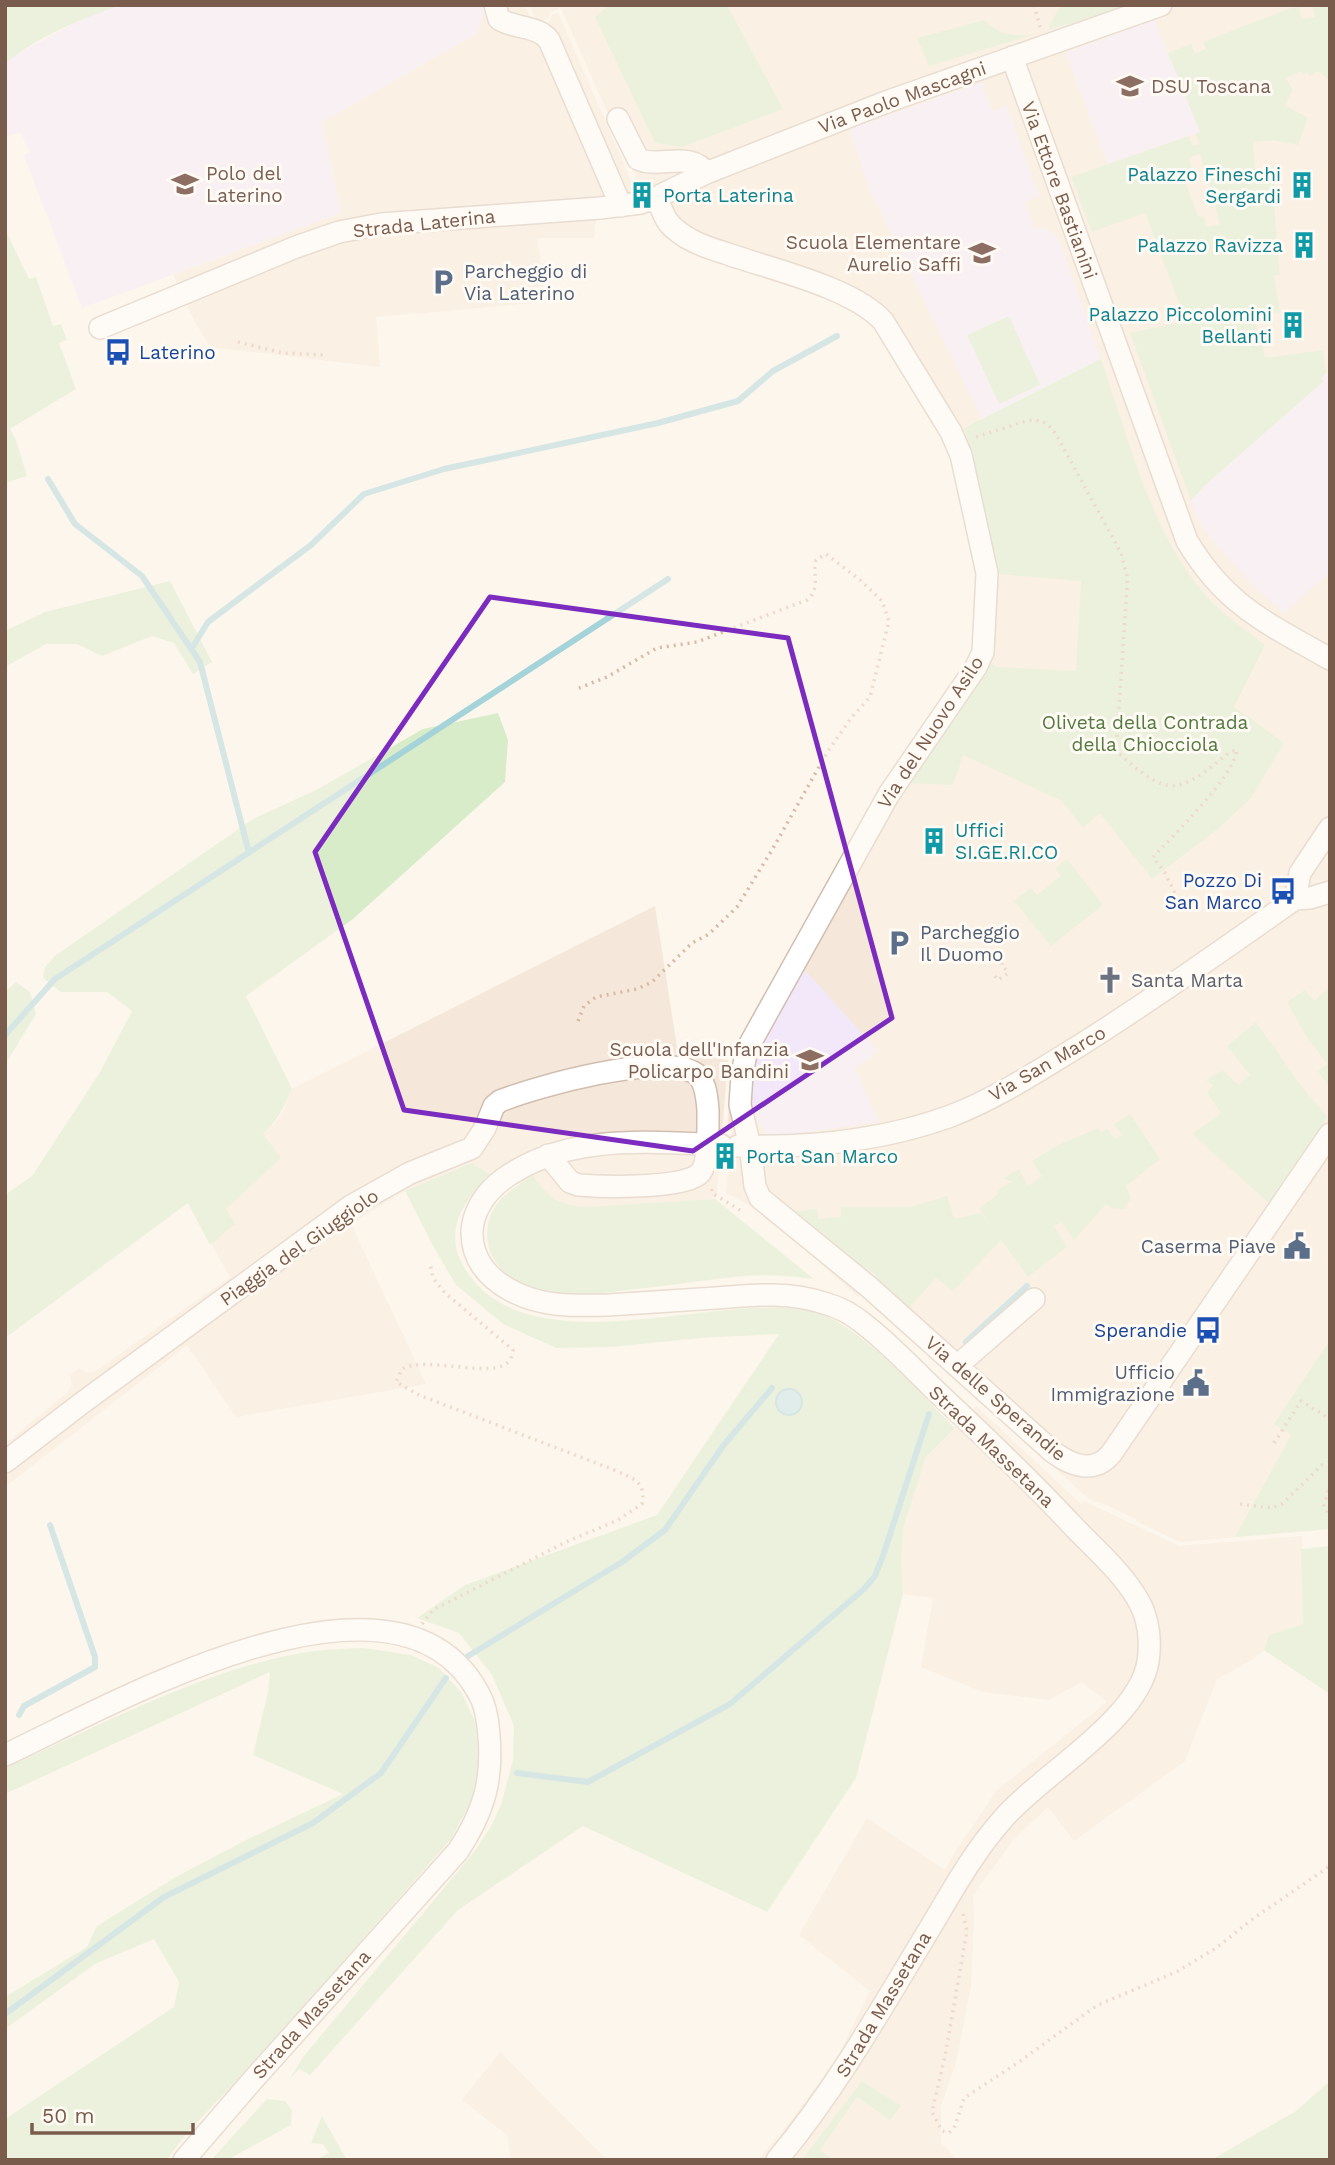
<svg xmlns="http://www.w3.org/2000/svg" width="1335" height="2165" font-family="'Work Sans',sans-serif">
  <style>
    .residential { fill: #f5e8da }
    .education { fill: #f3e8fa }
    .green { fill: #d8ecc9; fill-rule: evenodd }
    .water { fill: #bfe3e8; stroke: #a5d3da; stroke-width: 2 }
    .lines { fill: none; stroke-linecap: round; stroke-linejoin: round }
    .stream { stroke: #a5d3da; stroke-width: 6 }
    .minor-casing { stroke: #d1beb0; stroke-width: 24 }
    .path { stroke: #d9b8a5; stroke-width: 3.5; stroke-dasharray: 2 5; stroke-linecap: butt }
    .minor { stroke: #fff; stroke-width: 21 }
    .marked { fill: none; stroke: #7b2cbf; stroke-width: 5; stroke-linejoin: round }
    .labels { text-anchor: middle; stroke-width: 6; stroke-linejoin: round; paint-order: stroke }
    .education-label { font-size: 19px; fill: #785e54; stroke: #fffaf3; text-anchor: start }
    .street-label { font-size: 19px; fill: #7a5c4d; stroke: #fffaf3 }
    .culture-label { font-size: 19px; fill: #0d838f; stroke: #fffaf3; text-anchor: end }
    .service-label { font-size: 19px; fill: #4e5e75; stroke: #fffaf3; text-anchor: start }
    .transit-label { font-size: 19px; fill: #164399; stroke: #fffaf3; text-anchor: end }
    .park-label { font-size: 19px; fill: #537a41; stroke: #fffaf3 }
    .worship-label { font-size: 19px; fill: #5b616d; stroke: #fffaf3; text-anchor: start }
  </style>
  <rect width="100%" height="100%" fill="#fdf6ec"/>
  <path class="residential" d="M 487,5 L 524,5 L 533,20 L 544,24 L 549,21 L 553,14 L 558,13 L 629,175 L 643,215 L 596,219 L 594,238 L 537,238 L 546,302 L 376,317 L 380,367 L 210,347 L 194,320 L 173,275 L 341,213 L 322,122 L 476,34 Z
    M 529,5 L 1330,5 L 1330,1529 L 1180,1542 L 1136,1521 L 1136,1519 L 1098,1501 L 1096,1502 L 1088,1498 L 862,1294 L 858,1297 L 766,1214 L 726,1193 L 732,1129 L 727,1128 L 734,1050 L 859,823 L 971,663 L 978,574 L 954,452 L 882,333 L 848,303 L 662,237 L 643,188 L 641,188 L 561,8 L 550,12 L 548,18 L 543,21 L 536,19 Z
    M 655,906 L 678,1053 L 728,1060 L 717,1194 L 715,1199 L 584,1207 L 563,1205 L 547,1195 L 534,1176 L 521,1183 L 490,1174 L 470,1163 L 405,1191 L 351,1224 L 426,1384 L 236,1417 L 187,1345 L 5,1487 L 5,1444 L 69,1391 L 72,1384 L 70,1375 L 79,1368 L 86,1373 L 94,1372 L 230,1277 L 188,1203 L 275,1123 L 284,1110 L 292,1089 Z
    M 976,1406 L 1081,1504 L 1084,1501 L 1179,1546 L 1302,1536 L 1303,1624 L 1269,1635 L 1264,1650 L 1250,1661 L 1217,1679 L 1185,1761 L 1074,1841 L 1048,1807 L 1015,1838 L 973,1895 L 974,1919 L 971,1986 L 956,2063 L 941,2106 L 941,2143 L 958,2160 L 757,2160 L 780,2134 L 834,2064 L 870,1991 L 799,1935 L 867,1818 L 945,1870 L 955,1852 L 997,1790 L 1107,1702 L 1082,1682 L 1048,1700 L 983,1692 L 921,1667 L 933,1598 L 903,1594 L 901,1559 L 904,1525 L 926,1457 Z
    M 500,2052 L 607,2160 L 511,2160 L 507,2135 L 462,2100 Z"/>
  <path class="education" d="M 121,5 L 487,5 L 476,34 L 322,122 L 341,213 L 82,308 L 24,155 L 30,152 L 20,132 L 5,137 L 5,64 L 16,55 L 85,17 Z
    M 1154,18 L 1200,132 L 1107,164 L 1066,52 L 1150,22 Z
    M 982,82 L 992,111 L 1007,106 L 1039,196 L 1025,202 L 1035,230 L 1043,228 L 1051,231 L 1059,240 L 1101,359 L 982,420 L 867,183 L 850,129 Z
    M 1326,373 L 1330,374 L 1330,572 L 1284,613 L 1257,589 L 1213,541 L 1200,523 L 1191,501 L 1204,486 L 1324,381 L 1321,378 Z
    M 802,967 L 878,1051 L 855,1069 L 879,1122 L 768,1137 L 748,1104 L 754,1047 Z"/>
  <path class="green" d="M 5,5 L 121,5 C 81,19 38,36 5,64 Z
    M 609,5 L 727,5 L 783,109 L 682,147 L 655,143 L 595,17 Z
    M 1061,5 L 1129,5 L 1130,7 L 1050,29 L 1049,26 Z
    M 1312,5 L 1330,5 L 1330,81 L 1318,71 L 1310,76 L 1307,72 L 1304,75 L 1302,71 L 1286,78 L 1293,90 L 1285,105 L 1308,118 L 1298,145 L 1272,140 L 1253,142 L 1255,169 L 1276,167 L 1274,204 L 1280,275 L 1274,275 L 1280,312 L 1255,315 L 1258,336 L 1261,336 L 1265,358 L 1323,350 L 1326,373 L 1321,378 L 1324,381 L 1204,486 L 1191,501 L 1130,333 L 1186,321 L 1145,213 L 1092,232 L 1071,177 L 1189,136 L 1193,146 L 1199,144 L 1196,134 L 1200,132 L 1168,53 L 1191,44 L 1195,54 L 1206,49 L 1203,42 L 1291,8 L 1299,7 L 1302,19 L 1315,17 ZM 1200,154 L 1220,224 L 1207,227 L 1204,217 L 1198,216 L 1182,173 L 1192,168 L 1189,158 Z
    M 985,20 C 998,35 1015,37 1035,34 L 929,66 L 917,38 Z
    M 5,229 L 29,279 L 36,277 L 53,326 L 61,324 L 67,340 L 59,343 L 76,389 L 10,429 L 16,440 L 27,476 L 5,483 Z
    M 1009,316 L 1040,385 L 999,404 L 967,335 Z
    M 1101,359 C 1129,439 1153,544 1215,605 C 1230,620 1249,632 1265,645 L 1234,707 L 1284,743 L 1251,798 L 1219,828 L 1152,879 L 1100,813 L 1083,828 L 1062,801 L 963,755 L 953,785 L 909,783 L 988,662 L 997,667 L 1076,671 L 1081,581 L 998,574 L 964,428 Z
    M 170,581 L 212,662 L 193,674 L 174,643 L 152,636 L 102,656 L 77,644 L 46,644 L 5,667 L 5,631 L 45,612 Z
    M 498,713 L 508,740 L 505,782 L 353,919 L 246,996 L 292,1089 C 284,1108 277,1121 263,1134 L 281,1158 L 226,1209 L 235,1224 L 210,1245 L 188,1203 L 5,1338 L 5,1195 L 32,1176 L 100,1072 L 132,1011 L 107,992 L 61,992 L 43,978 L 45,967 L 56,955 L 253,819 L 318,789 L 423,729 Z
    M 1067,859 L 1103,905 L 1051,946 L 1014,901 L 1031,888 L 1037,895 L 1061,876 L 1055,868 Z
    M 16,982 L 30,992 L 36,1014 L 5,1065 L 5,992 Z
    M 1330,986 L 1330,1086 L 1329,1087 L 1318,1071 L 1327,1064 L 1305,1034 L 1287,1002 L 1305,990 L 1314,1001 Z
    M 1256,1022 L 1299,1083 L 1327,1117 L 1270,1204 L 1192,1134 L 1221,1113 L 1207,1093 L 1213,1085 L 1206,1080 L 1222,1070 L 1239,1085 L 1250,1075 L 1227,1046 Z
    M 1130,1114 L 1160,1159 L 1126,1186 L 1131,1198 L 1124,1209 L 1111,1208 L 1106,1204 L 1074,1240 L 1062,1222 L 1054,1226 L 1067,1247 L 1028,1277 L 1001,1240 L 953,1291 L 936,1278 L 909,1308 L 875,1283 L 875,1274 L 867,1269 L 864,1274 L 789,1212 L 817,1209 L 818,1219 L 841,1217 L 841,1207 L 910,1207 L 947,1196 L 954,1219 L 981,1213 L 988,1222 L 979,1208 L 997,1195 L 997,1190 L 1011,1182 L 1003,1178 L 1019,1169 L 1028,1186 L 1042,1176 L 1032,1161 L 1056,1146 L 1098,1128 L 1101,1133 L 1107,1129 L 1115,1139 L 1122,1135 L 1114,1124 Z
    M 471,1163 L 490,1174 C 465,1201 442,1229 464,1267 C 527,1372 717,1290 812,1311 C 858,1322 921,1394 955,1428 L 926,1457 L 904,1525 L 901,1559 L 903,1594 L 856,1778 L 767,1912 L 583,1826 L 458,1910 L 310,2075 L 299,2069 L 289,2080 L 303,2057 L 474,1852 L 490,1828 L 501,1805 L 513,1760 L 514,1726 L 492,1675 L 459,1633 L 417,1618 L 465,1585 L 657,1515 L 779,1334 L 701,1338 L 612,1347 L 556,1348 L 503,1324 L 456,1285 L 433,1246 L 405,1191 Z
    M 533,1175 C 549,1198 556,1204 584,1207 L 715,1199 L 814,1279 C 790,1276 767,1274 744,1276 C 705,1280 666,1286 627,1290 C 600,1293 570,1298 542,1292 C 512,1286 481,1259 488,1225 C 492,1200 514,1188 533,1175 Z
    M 1328,1343 L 1330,1344 L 1330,1529 L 1235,1537 L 1291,1435 L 1274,1424 Z
    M 1330,1546 L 1330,1694 L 1264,1650 L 1269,1635 L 1303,1624 L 1301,1549 Z
    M 363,1648 L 411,1655 L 439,1668 L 461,1692 L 476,1723 L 481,1760 L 473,1798 L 451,1839 L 260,2056 L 186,2134 L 167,2160 L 5,2160 L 5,2119 L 174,2007 L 179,1982 L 154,1939 L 95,1964 L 5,2029 L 5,1997 L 87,1947 L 97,1926 L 174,1878 L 242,1842 L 343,1794 L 253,1755 L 268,1692 L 270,1672 L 5,1794 L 5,1768 C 100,1726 211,1665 315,1651 C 330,1649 347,1649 363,1648 Z
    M 862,2081 L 901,2106 L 890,2120 L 857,2097 L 820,2150 L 833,2160 L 802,2160 Z
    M 1330,2081 L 1330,2160 L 1211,2160 L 1296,2111 Z
    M 267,2099 L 285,2101 L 292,2111 L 291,2125 L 227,2160 L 211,2160 Z
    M 322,2116 L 347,2160 L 316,2160 L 329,2153 L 323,2144 L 311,2143 Z"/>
  <path class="water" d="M776 1402a13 13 0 1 1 26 0a13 13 0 1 1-26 0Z"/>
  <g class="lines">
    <path class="stream" d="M 48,479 L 75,524 L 142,576 L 200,662 L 249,853
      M 192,648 L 208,622 L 311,545 L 364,494 L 444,469 L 658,423 L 738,401 L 773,371 L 837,336
      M 5,1035 L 55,979 L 668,579
      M 966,1342 L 1027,1286
      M 468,1656 L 622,1562 L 665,1530 L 723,1446 L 772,1388
      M 19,1715 L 24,1706 L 95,1667 L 95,1657 L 50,1525
      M 517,1773 L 588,1782 L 730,1704 L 864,1589 L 875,1576 L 884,1553 L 929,1414
      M 5,2014 L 164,1897 L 313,1823 L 381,1773 L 446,1678"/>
    <defs>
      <path id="minor" d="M 495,5 L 499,19 C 515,29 537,25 549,40 L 621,206
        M 1012,57 L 1187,541 C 1226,606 1267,623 1330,659
        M 618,119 L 638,159 C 659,169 691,150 706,173
        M 657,197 C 660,205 663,215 668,222 C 682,239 705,247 725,253 C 770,269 852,287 883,321 L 951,432 L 961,455 L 987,573 L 983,652 L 976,667 L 889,794 L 747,1049 L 742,1074 L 740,1105 L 750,1146 L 755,1186 L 760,1198 L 869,1287 L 1053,1452 C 1072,1466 1094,1474 1111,1454 L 1330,1134
        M 649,201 L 706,173 L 886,102 L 1161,5
        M 100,328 L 296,247 L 339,232 L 381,224 L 600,208 L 641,203
        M 1295,899 L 1300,873 L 1330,828
        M 721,1145 C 647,1142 565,1133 502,1180 C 486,1192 472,1212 472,1233 C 472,1259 488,1278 510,1290 C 540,1307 574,1306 608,1305 C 644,1303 680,1300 716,1298 C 753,1295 789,1291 824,1303 C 839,1307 852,1314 864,1324 C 890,1344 913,1369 937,1392 C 983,1435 1029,1479 1073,1526 C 1095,1549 1122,1572 1138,1600 C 1149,1618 1151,1642 1148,1662 C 1138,1721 1040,1775 1002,1820 C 972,1854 950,1895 927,1933 C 880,2011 835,2090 777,2160
        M 738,1146 C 809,1148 881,1141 948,1117 C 994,1100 1038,1071 1079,1046 C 1153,999 1224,949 1295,899 L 1310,898 L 1330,892
        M 957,1366 L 1034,1299
        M 5,1462 L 82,1403 L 351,1206 L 410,1173 L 472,1148 L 485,1128 L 494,1106 L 500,1101 C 538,1086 657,1053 693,1072 C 706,1078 707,1098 708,1110 C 708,1124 709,1164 700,1173 C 686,1189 602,1187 579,1185 L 570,1182 L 548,1155
        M 5,1755 C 114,1704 405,1536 482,1700 C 487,1712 488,1724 489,1736 C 493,1782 483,1813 458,1851 L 252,2081 L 184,2160"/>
    </defs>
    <use href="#minor" class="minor-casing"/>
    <path class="path" d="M 1034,5 L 1040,27
      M 238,342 L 283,353 L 325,355
      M 976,437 L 1026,421 C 1042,418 1050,424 1058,438 L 1121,553 L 1127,576 L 1127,589 L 1116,751 C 1169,798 1176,796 1230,752 L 1237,750 C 1235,775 1172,837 1153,857 L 1165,873 L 1185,914
      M 995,976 L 998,980 L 1008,973 L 1002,964 L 1003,963
      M 578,1021 L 584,1006 L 596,997 L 637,989 L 652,982 L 692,943 L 709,934 L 737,907 L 772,850 L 828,751 L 851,718 L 870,697 L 889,621 L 882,601 L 860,580 L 826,554 L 816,560 C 812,575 821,589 807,600 L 697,642 L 657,648 L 607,677 L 579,688
      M 712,1189 L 712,1193 L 743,1212
      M 1274,1443 L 1301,1401 L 1330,1419
      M 1330,1484 L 1324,1506 L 1328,1513 L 1330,1511
      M 1240,1504 L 1271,1508 L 1282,1504 L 1322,1465 L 1330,1467
      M 422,1624 L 433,1610 L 566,1542 L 618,1520 L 642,1504 C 646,1480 633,1479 614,1470 L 419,1395 L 396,1382 L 402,1369 C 426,1355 494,1380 509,1361 C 512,1358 512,1354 513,1350 L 445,1293 L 433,1278 L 430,1263
      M 963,1914 L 967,1931 L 945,2056 L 932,2112 L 942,2131 L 949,2133 L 955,2126 L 964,2098 L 1019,2062 L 1096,2006 L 1178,1971 L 1216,1948 L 1254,1918 L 1330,1866"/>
    <use href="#minor" class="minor"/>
  </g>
  <path d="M0 0H1335V2165H0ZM 490,597 L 788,638 L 892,1018 L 693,1151 L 404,1110 L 315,852 Z" fill="#fdf6ec" fill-opacity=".55" fill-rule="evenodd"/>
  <path class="marked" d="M 490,597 L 788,638 L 892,1018 L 693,1151 L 404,1110 L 315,852 Z"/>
  <defs>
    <symbol id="university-bare" viewBox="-9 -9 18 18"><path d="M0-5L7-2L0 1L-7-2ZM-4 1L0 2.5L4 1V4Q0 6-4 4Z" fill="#8d6e63" stroke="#fffaf3" stroke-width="2.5" paint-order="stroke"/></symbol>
    <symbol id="building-bare" viewBox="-9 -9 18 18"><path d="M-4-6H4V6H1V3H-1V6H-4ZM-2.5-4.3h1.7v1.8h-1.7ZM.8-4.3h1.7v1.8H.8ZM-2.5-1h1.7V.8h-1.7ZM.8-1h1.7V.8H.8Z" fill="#0f9aa8" stroke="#fffaf3" stroke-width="2.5" paint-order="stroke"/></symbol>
    <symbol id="school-bare" viewBox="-9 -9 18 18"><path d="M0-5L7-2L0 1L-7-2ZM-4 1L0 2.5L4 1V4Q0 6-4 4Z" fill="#8d6e63" stroke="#fffaf3" stroke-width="2.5" paint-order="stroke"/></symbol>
    <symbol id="parking-bare" viewBox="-9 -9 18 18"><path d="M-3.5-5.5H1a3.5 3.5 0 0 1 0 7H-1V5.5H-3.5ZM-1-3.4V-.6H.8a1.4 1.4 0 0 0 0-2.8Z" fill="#5c6f8a" stroke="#fffaf3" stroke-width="2.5" paint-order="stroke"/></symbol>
    <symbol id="bus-bare" viewBox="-9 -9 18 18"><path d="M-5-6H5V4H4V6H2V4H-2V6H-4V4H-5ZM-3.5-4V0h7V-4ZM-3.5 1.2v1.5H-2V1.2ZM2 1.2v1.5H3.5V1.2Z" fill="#1a4fb4" stroke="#fffaf3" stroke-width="2.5" paint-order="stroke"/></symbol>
    <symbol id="church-bare" viewBox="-9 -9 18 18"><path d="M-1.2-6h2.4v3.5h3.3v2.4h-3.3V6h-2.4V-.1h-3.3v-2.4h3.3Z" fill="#6b7280" stroke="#fffaf3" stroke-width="2.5" paint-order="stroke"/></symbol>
    <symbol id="civic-bare" viewBox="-9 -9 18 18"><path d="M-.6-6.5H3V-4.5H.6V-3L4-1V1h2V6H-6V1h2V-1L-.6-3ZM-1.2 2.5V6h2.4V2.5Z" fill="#5c6f8a" stroke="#fffaf3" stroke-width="2.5" paint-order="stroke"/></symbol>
  </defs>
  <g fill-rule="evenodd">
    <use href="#university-bare" x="1111" y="67" width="38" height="38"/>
    <use href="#university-bare" x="166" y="165" width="38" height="38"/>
    <use href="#building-bare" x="1283" y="166" width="38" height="38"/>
    <use href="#building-bare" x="623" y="176" width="38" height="38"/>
    <use href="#building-bare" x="1285" y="226" width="38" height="38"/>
    <use href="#school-bare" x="963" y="234" width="38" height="38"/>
    <use href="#parking-bare" x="424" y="263" width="38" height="38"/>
    <use href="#building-bare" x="1274" y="306" width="38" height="38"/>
    <use href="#bus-bare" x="99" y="333" width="38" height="38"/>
    <use href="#building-bare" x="915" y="822" width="38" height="38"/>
    <use href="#bus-bare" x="1264" y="872" width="38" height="38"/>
    <use href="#parking-bare" x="880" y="924" width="38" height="38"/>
    <use href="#church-bare" x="1091" y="961" width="38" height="38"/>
    <use href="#school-bare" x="791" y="1041" width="38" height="38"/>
    <use href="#building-bare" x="706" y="1137" width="38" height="38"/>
    <use href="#civic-bare" x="1278" y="1227" width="38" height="38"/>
    <use href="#bus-bare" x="1189" y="1311" width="38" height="38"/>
    <use href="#civic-bare" x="1177" y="1364" width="38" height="38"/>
  </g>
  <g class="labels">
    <g class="education-label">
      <text x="1151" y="93">DSU Toscana</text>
      <text x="206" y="180">Polo del<tspan x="206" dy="22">Laterino</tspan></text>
      <text x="961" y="249" text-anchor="end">Scuola Elementare<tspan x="961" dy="22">Aurelio Saffi</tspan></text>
      <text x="789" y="1056" text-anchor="end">Scuola dell'Infanzia<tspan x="789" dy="22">Policarpo Bandini</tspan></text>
    </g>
    <g class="street-label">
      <text transform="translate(902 97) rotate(-20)" y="7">Via Paolo Mascagni</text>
      <text transform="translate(1060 190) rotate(70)" y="7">Via Ettore Bastianini</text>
      <text transform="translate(424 223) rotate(-6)" y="7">Strada Laterina</text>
      <text transform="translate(930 732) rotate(-57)" y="7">Via del Nuovo Asilo</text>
      <text transform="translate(1047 1063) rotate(-30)" y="7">Via San Marco</text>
      <text transform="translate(299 1247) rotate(-35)" y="7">Piaggia del Giuggiolo</text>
      <text transform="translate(996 1398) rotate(41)" y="7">Via delle Sperandie</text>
      <text transform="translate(992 1446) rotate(44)" y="7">Strada Massetana</text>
      <text transform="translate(883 2004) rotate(-59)" y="7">Strada Massetana</text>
      <text transform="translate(311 2014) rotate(-48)" y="7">Strada Massetana</text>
    </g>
    <g class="culture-label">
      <text x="1281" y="181">Palazzo Fineschi<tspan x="1281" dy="22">Sergardi</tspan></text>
      <text x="663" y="202" text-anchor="start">Porta Laterina</text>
      <text x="1283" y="252">Palazzo Ravizza</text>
      <text x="1272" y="321">Palazzo Piccolomini<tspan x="1272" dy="22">Bellanti</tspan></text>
      <text x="955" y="837" text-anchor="start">Uffici<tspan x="955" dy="22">SI.GE.RI.CO</tspan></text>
      <text x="746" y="1163" text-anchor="start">Porta San Marco</text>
    </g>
    <g class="service-label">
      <text x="464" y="278">Parcheggio di<tspan x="464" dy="22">Via Laterino</tspan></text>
      <text x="920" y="939">Parcheggio<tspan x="920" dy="22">Il Duomo</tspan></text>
      <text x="1276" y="1253" text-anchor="end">Caserma Piave</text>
      <text x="1175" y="1379" text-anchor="end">Ufficio<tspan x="1175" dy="22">Immigrazione</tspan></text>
    </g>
    <g class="transit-label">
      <text x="139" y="359" text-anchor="start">Laterino</text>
      <text x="1262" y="887">Pozzo Di<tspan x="1262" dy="22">San Marco</tspan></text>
      <text x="1187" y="1337">Sperandie</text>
    </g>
    <g class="park-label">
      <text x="1145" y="729">Oliveta della Contrada<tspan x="1145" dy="22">della Chiocciola</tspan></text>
    </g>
    <g class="worship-label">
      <text x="1131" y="987">Santa Marta</text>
    </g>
  </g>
  <rect width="1335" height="2165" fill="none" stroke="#7a5c4d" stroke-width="14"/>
  <path d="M32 2123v10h161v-10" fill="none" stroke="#7a5c4d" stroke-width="3.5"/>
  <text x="42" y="2123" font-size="21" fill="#7a5c4d" stroke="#fffaf3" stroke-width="5" paint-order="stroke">50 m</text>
</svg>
